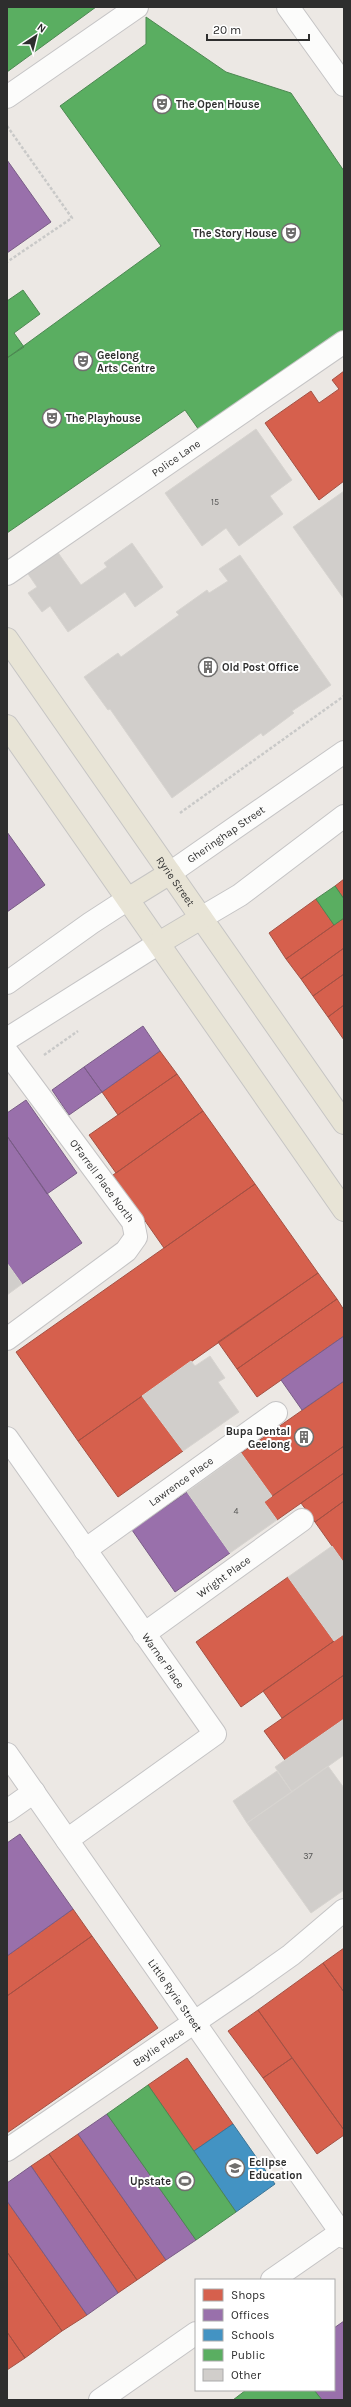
<svg xmlns="http://www.w3.org/2000/svg" width="351" height="2407" font-family="Karla,sans-serif">
  <style>
    .shops { fill: #d6604d; stroke: #a45144 }
    .offices { fill: #9970ab; stroke: #795c86 }
    .schools { fill: #4393c3; stroke: #3d7596 }
    .public { fill: #5aae61; stroke: #4d8852 }
    .building { fill: #d1cecb; stroke: #d7d4d0 }
    .lines { fill: none; stroke-linecap: round; stroke-linejoin: round }
    .minor-casing { stroke: #c5c4c5; stroke-width: 24 }
    .major-casing { stroke: #c6c5c4; stroke-width: 24 }
    .path { stroke: #c9c9c8; stroke-width: 2.5; stroke-dasharray: 3 2; stroke-linecap: butt }
    .minor { stroke: #fcfcfb; stroke-width: 22 }
    .major { stroke: #e8e4d6; stroke-width: 22 }
    .labels { text-anchor: middle; stroke-width: 4; stroke-linejoin: round; paint-order: stroke }
    .number-label { font-size: 9px; fill: #585857 }
    .poi-label { font-size: 11px; font-weight: bold; fill: #2e2e2e; stroke: #fff; text-anchor: start }
    .street-label { font-size: 11px; fill: #2e2e2e; stroke: #fff }
  </style>
  <rect width="100%" height="100%" fill="#ece8e4"/>
  <path class="shops" d="M 344,371 L 344,481 L 319,500 L 265,423 L 311,391 L 319,403 L 339,389 L 332,380 Z
    M 344,879 L 344,899 L 335,886 Z
    M 316,899 L 334,925 L 286,959 L 269,933 Z
    M 344,918 L 344,948 L 301,979 L 286,959 Z
    M 344,948 L 344,974 L 313,996 L 301,979 Z
    M 344,974 L 344,1005 L 328,1017 L 313,996 Z
    M 344,1005 L 344,1040 L 328,1017 Z
    M 160,1051 L 177,1074 L 118,1115 L 102,1092 Z
    M 177,1074 L 203,1111 L 116,1173 L 89,1135 Z
    M 203,1111 L 255,1184 L 164,1248 L 113,1175 Z
    M 255,1184 L 318,1273 L 78,1441 L 16,1352 Z
    M 318,1273 L 337,1299 L 237,1369 L 218,1342 Z
    M 337,1299 L 344,1310 L 344,1336 L 257,1397 L 237,1369 Z
    M 344,1381 L 344,1446 L 272,1496 L 241,1453 Z
    M 142,1396 L 183,1451 L 118,1497 L 78,1441 Z
    M 344,1446 L 344,1473 L 277,1520 L 264,1502 Z
    M 344,1473 L 344,1501 L 315,1522 L 301,1503 Z
    M 344,1501 L 344,1563 L 315,1522 Z
    M 288,1577 L 334,1641 L 241,1707 L 196,1642 Z
    M 344,1634 L 344,1675 L 282,1718 L 263,1691 Z
    M 344,1675 L 344,1719 L 285,1760 L 264,1731 Z
    M 73,1909 L 92,1936 L 7,1996 L 7,1956 Z
    M 92,1936 L 158,2028 L 7,2133 L 7,1996 Z
    M 344,1948 L 344,1992 L 323,1963 Z
    M 323,1963 L 344,1992 L 344,2130 L 258,2010 Z
    M 258,2010 L 292,2058 L 263,2078 L 228,2031 Z
    M 187,2058 L 233,2124 L 194,2151 L 148,2085 Z
    M 292,2058 L 344,2130 L 344,2135 L 317,2154 L 263,2078 Z
    M 78,2134 L 166,2260 L 137,2280 L 49,2154 Z
    M 49,2154 L 137,2280 L 118,2293 L 31,2166 Z
    M 7,2201 L 87,2315 L 62,2331 L 7,2252 Z
    M 7,2252 L 62,2331 L 25,2358 L 7,2332 Z
    M 7,2332 L 25,2358 L 7,2370 Z"/>
  <path class="offices" d="M 7,160 L 51,222 L 7,253 Z
    M 7,832 L 45,885 L 7,912 Z
    M 143,1026 L 160,1051 L 102,1092 L 84,1067 Z
    M 84,1067 L 102,1092 L 69,1115 L 52,1090 Z
    M 26,1100 L 77,1173 L 47,1194 L 7,1136 L 7,1113 Z
    M 7,1136 L 82,1243 L 22,1284 L 7,1263 Z
    M 344,1336 L 344,1381 L 302,1410 L 281,1380 Z
    M 187,1492 L 230,1553 L 175,1592 L 132,1530 Z
    M 20,1834 L 73,1909 L 7,1956 L 7,1843 Z
    M 107,2114 L 196,2240 L 166,2260 L 78,2134 Z
    M 31,2166 L 118,2293 L 87,2315 L 7,2201 L 7,2183 Z
    M 344,2321 L 344,2400 L 322,2400 L 314,2390 L 334,2390 L 334,2328 Z"/>
  <path class="schools" d="M 233,2124 L 275,2184 L 236,2212 L 194,2151 Z"/>
  <path class="public" d="M 7,7 L 96,7 L 7,72 Z
    M 146,17 L 226,72 L 291,93 L 344,171 L 344,332 L 201,433 L 185,410 L 7,533 L 7,358 L 161,246 L 60,106 L 146,44 Z
    M 23,290 L 40,314 L 14,333 L 24,347 L 7,358 L 7,301 Z
    M 335,886 L 344,899 L 344,918 L 334,925 L 316,899 Z
    M 148,2085 L 236,2212 L 196,2240 L 107,2114 Z
    M 246,2390 L 314,2390 L 322,2400 L 233,2400 Z"/>
  <path class="building" d="M 256,429 L 292,480 L 270,496 L 283,514 L 239,546 L 226,528 L 202,546 L 165,493 Z
    M 344,491 L 344,599 L 293,527 Z
    M 132,543 L 163,587 L 135,607 L 125,592 L 68,632 L 50,606 L 42,612 L 28,593 L 37,587 L 24,568 L 54,547 L 81,585 L 107,567 L 104,563 Z
    M 240,555 L 331,685 L 292,711 L 294,713 L 263,736 L 261,733 L 172,798 L 110,709 L 108,710 L 84,677 L 118,653 L 121,657 L 179,615 L 176,612 L 207,590 L 209,593 L 228,581 L 219,569 Z
    M 7,1263 L 22,1284 L 7,1295 Z
    M 210,1356 L 225,1378 L 218,1382 L 239,1412 L 183,1451 L 142,1396 L 191,1361 L 195,1366 Z
    M 241,1453 L 272,1496 L 264,1502 L 277,1520 L 230,1553 L 187,1492 Z
    M 332,1546 L 344,1563 L 344,1634 L 334,1641 L 288,1577 Z
    M 344,1719 L 344,1755 L 292,1792 L 275,1767 Z
    M 328,1766 L 344,1788 L 344,1890 L 311,1913 L 247,1823 Z
    M 277,1771 L 292,1792 L 247,1823 L 233,1801 Z"/>
  <g class="lines">
    <defs>
      <g id="minor">
        <path d="M 288,7 L 344,85"/>
        <path d="M 7,97 L 137,7"/>
        <path id="s1" d="M 7,574 L 344,342"/>
        <path id="s2" d="M 170,873 L 344,752"/>
        <path d="M 201,918 L 240,895 L 344,816"/>
        <path d="M 7,983 L 91,923 L 128,899"/>
        <path d="M 7,1039 L 159,943"/>
        <path id="s3" d="M 7,1052 L 133,1222 L 136,1237 L 126,1251 L 7,1339"/>
        <path id="s4" d="M 7,1438 L 215,1734 L 67,1840"/>
        <path id="s5" d="M 85,1550 L 276,1413"/>
        <path id="s6" d="M 144,1634 L 302,1520"/>
        <path id="s7" d="M 7,1754 L 344,2237"/>
        <path d="M 7,1811 L 34,1792"/>
        <path id="s8" d="M 7,2150 L 246,1987 L 291,1955 L 344,1910"/>
        <path d="M 272,2280 L 344,2230"/>
        <path d="M 100,2400 L 196,2333"/>
      </g>
      <g id="major">
        <path id="s9" d="M 7,639 L 344,1123"/>
        <path d="M 7,726 L 344,1210"/>
        <path d="M 128,899 L 170,873"/>
        <path d="M 159,943 L 201,918"/>
      </g>
    </defs>
    <use href="#minor" class="minor-casing"/>
    <use href="#major" class="major-casing"/>
    <path class="path" d="M 343,7 L 344,8
      M 7,126 L 72,218 L 7,262
      M 180,813 L 344,696
      M 44,1055 L 78,1031"/>
    <use href="#minor" class="minor"/>
    <use href="#major" class="major"/>
  </g>
  <defs>
    <symbol id="theatre-ring" viewBox="-11 -11 22 22"><circle r="9.5" fill="#fff" stroke="#706f6e" stroke-width="1.5"/><path d="M-5-5.5Q0-4 5-5.5V0Q5 5 0 6Q-5 5-5 0ZM-3.3-2.5H-1v1.5H-3.3ZM1-2.5H3.3v1.5H1ZM-2.8 1Q0 5.5 2.8 1Z" fill="#706f6e"/></symbol>
    <symbol id="building-ring" viewBox="-11 -11 22 22"><circle r="9.5" fill="#fff" stroke="#706f6e" stroke-width="1.5"/><path d="M-4-6H4V6H1V3H-1V6H-4ZM-2.5-4.3h1.7v1.8h-1.7ZM.8-4.3h1.7v1.8H.8ZM-2.5-1h1.7V.8h-1.7ZM.8-1h1.7V.8H.8Z" fill="#706f6e"/></symbol>
    <symbol id="university-ring" viewBox="-11 -11 22 22"><circle r="9.5" fill="#fff" stroke="#706f6e" stroke-width="1.5"/><path d="M0-5L7-2L0 1L-7-2ZM-4 1L0 2.5L4 1V4Q0 6-4 4Z" fill="#706f6e"/></symbol>
    <symbol id="stadium-ring" viewBox="-11 -11 22 22"><circle r="9.5" fill="#fff" stroke="#706f6e" stroke-width="1.5"/><path d="M0-5a6.5 5 0 1 0 0 10a6.5 5 0 1 0 0-10ZM-3.5-1.8h7v3.6h-7Z" fill="#706f6e"/></symbol>
  </defs>
  <g fill-rule="evenodd">
    <use href="#theatre-ring" x="151" y="93" width="22" height="22"/>
    <use href="#theatre-ring" x="280" y="222" width="22" height="22"/>
    <use href="#theatre-ring" x="72" y="350" width="22" height="22"/>
    <use href="#theatre-ring" x="41" y="407" width="22" height="22"/>
    <use href="#building-ring" x="197" y="656" width="22" height="22"/>
    <use href="#building-ring" x="293" y="1426" width="22" height="22"/>
    <use href="#university-ring" x="224" y="2157" width="22" height="22"/>
    <use href="#stadium-ring" x="174" y="2170" width="22" height="22"/>
  </g>
  <g class="labels">
    <g class="number-label">
      <text x="215" y="505">15</text>
      <text x="236" y="1514">4</text>
      <text x="308" y="1859">37</text>
    </g>
    <g class="poi-label">
      <text x="176" y="108">The Open House</text>
      <text x="277" y="237" text-anchor="end">The Story House</text>
      <text x="97" y="359">Geelong<tspan x="97" dy="13">Arts Centre</tspan></text>
      <text x="66" y="422">The Playhouse</text>
      <text x="222" y="671">Old Post Office</text>
      <text x="290" y="1435" text-anchor="end">Bupa Dental<tspan x="290" dy="13">Geelong</tspan></text>
      <text x="249" y="2166">Eclipse<tspan x="249" dy="13">Education</tspan></text>
      <text x="171" y="2185" text-anchor="end">Upstate</text>
    </g>
    <g class="street-label">
      <text dy="4" stroke="none"><textPath href="#s1" startOffset="205">Police Lane</textPath></text>
      <text dy="4" stroke="none"><textPath href="#s2" startOffset="68">Gheringhap Street</textPath></text>
      <text dy="4" stroke="none"><textPath href="#s9" startOffset="295">Ryrie Street</textPath></text>
      <text dy="4" stroke="none"><textPath href="#s3" startOffset="160">O'Farrell Place North</textPath></text>
      <text dy="4" stroke="none"><textPath href="#s5" startOffset="118">Lawrence Place</textPath></text>
      <text dy="4" stroke="none"><textPath href="#s6" startOffset="98">Wright Place</textPath></text>
      <text dy="4" stroke="none"><textPath href="#s4" startOffset="272">Warner Place</textPath></text>
      <text dy="4" stroke="none"><textPath href="#s7" startOffset="294">Little Ryrie Street</textPath></text>
      <text dy="4" stroke="none"><textPath href="#s8" startOffset="183">Baylie Place</textPath></text>
    </g>
  </g>
  <rect width="351" height="2407" fill="none" stroke="#2e2e2e" stroke-width="16"/>
  <rect x="195" y="2279" width="140" height="112" fill="#ffffff" stroke="#ababab"/>
  <rect x="203" y="2289" width="20" height="12" fill="#d6604d" stroke="#ababab"/>
  <text x="231" y="2299" font-size="12" fill="#2e2e2e">Shops</text>
  <rect x="203" y="2309" width="20" height="12" fill="#9970ab" stroke="#ababab"/>
  <text x="231" y="2319" font-size="12" fill="#2e2e2e">Offices</text>
  <rect x="203" y="2329" width="20" height="12" fill="#4393c3" stroke="#ababab"/>
  <text x="231" y="2339" font-size="12" fill="#2e2e2e">Schools</text>
  <rect x="203" y="2349" width="20" height="12" fill="#5aae61" stroke="#ababab"/>
  <text x="231" y="2359" font-size="12" fill="#2e2e2e">Public</text>
  <rect x="203" y="2369" width="20" height="12" fill="#d1cecb" stroke="#ababab"/>
  <text x="231" y="2379" font-size="12" fill="#2e2e2e">Other</text>
  <g transform="translate(36 36) rotate(35)" stroke="#ffffff" stroke-width="3" paint-order="stroke">
  <path d="M0-3L7 15L0 10L-7 15Z" fill="#2e2e2e"/>
  <text y="-6" font-size="11" font-weight="bold" text-anchor="middle" fill="#2e2e2e">N</text>
  </g>
  <path d="M207 34v6h102v-6" fill="none" stroke="#2e2e2e" stroke-width="2"/>
  <text x="213" y="34" font-size="12" fill="#2e2e2e" stroke="#ffffff" stroke-width="3" paint-order="stroke">20 m</text>
</svg>
